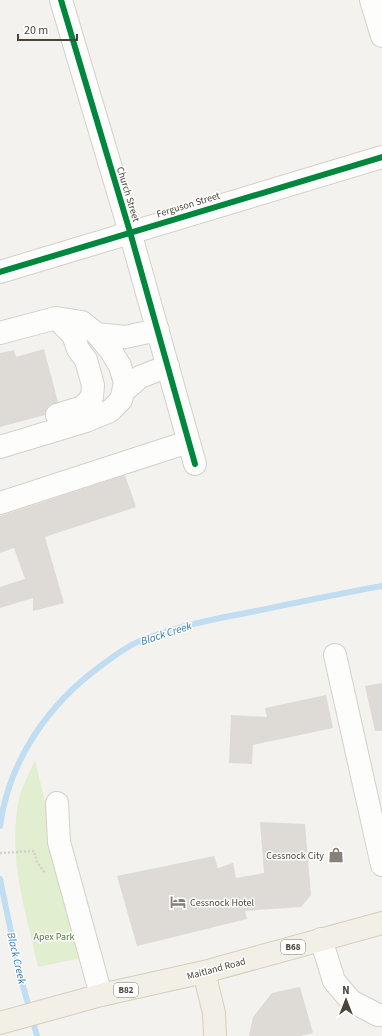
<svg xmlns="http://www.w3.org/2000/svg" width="382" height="1036" font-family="'Source Sans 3',sans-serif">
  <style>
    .green { fill: #e1eecf }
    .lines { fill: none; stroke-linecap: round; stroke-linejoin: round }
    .stream { stroke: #c0ddf1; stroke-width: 6 }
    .building { fill: #dedbd6 }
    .minor-casing { stroke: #d2d0cb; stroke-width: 24 }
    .major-casing { stroke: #d6cebb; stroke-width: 24 }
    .path { stroke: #d3d2cc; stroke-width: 2.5; stroke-dasharray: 2 2; stroke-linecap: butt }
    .minor { stroke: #fdfdfc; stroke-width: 22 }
    .major { stroke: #f2efe6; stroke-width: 22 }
    .cycleway-casing { stroke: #fff; stroke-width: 8 }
    .cycleway { stroke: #00873e; stroke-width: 6 }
    .labels { text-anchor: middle; stroke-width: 3; stroke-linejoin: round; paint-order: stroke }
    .shield { fill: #fff; stroke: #817c74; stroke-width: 1 }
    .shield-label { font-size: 9px; font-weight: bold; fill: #4b4439 }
    .street-label { font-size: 10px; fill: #4b4439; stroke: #fff }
    .poi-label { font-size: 10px; fill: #4b4439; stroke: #fff; text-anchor: end }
    .park-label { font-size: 10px; fill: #4a7f2a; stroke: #fff }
    .water-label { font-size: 11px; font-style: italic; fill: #2e7ab2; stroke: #fff }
  </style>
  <rect width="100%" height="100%" fill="#f4f2ee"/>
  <path class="green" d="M 35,760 L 82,958 L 38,967 C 26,912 7,856 19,799 C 22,786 30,772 35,760 Z"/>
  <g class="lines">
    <path class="stream" d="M 0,826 C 9,760 49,703 102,665 C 114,656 127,646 140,641 C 176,626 214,619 251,612 C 295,603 338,594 382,586
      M 0,879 L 20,975 L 37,1036"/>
  </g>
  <path class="building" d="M 44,349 L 58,402 L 48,406 L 45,415 L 0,427 L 0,353 L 14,350 L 16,357 Z
    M 125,475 L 136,507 L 45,537 L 64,603 L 33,611 L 33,598 L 0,608 L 0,587 L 25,579 L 14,548 L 0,553 L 0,516 Z
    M 382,683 L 382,731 L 375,731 L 365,686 Z
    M 326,695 L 333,728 L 253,745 L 252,764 L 229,763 L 231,715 L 267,717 L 265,708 Z
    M 260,822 L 305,824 L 311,895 L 301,907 L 245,911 L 247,919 L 137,946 L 117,876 L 214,856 L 218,868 L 233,863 L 236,878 L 264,873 Z
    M 300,987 L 313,1033 L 300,1036 L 249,1036 L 253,1017 L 272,993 Z"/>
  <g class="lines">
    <defs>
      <path id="minor" d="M 61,0 L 130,232 L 195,464
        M 371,0 L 382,36
        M 0,272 L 382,157
        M 56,318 L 73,335 L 78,349 L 86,360 L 93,385 L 92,397 L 83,407 L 57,415
        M 0,333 L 56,318 L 82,322 L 97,334 L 111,351 L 120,366 L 125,383 L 121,400 L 110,411 L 86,421 L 0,447
        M 97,334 L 125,337 L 158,330
        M 124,391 L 140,377 L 168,366
        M 0,503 L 188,442
        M 335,655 L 382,865
        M 57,803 L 59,842 L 101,995
        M 321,939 L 334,981 L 351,1001 L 378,1015 L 382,1015"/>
      <path id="major" d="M 204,972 L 214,1013 L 215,1036
        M 0,1023 L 101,995 L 204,972 L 382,923"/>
    </defs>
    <use href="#minor" class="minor-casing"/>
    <use href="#major" class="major-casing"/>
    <path class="path" d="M 0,853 L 34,851 L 37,862 L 45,873"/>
    <use href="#minor" class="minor"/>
    <use href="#major" class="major"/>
    <defs>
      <path id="cycleway" d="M 61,0 L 130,232 L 195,464
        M 0,272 L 382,157"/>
    </defs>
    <use href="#cycleway" class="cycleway-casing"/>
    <use href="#cycleway" class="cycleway"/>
  </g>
  <defs>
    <symbol id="shop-bare" viewBox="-9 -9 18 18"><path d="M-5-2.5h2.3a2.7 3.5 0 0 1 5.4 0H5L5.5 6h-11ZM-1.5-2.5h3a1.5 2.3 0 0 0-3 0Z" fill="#868178" stroke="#fff" stroke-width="2.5" paint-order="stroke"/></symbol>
    <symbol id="hotel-bare" viewBox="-9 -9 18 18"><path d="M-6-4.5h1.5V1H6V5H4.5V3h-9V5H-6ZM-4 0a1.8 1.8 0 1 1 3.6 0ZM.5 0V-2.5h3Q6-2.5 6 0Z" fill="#868178" stroke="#fff" stroke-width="2.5" paint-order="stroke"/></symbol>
  </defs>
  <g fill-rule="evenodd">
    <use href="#shop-bare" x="325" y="844" width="22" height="22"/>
    <use href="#hotel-bare" x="167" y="891" width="22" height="22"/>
  </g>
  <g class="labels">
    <g class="shield">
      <rect x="281" y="940" width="24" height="14" rx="3"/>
      <rect x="114" y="983" width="24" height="14" rx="3"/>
    </g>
    <g class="shield-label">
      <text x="293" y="950">B68</text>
      <text x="126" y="993">B82</text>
    </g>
    <g class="street-label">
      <text transform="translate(129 194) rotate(73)" y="4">Church Street</text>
      <text transform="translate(188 204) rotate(-17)" y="4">Ferguson Street</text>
      <text transform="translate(216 968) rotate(-15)" y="4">Maitland Road</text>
    </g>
    <g class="poi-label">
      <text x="324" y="859">Cessnock City</text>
      <text x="190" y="906" text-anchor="start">Cessnock Hotel</text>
    </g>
    <g class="park-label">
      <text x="54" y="940">Apex Park</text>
    </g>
    <g class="water-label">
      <text transform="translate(166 633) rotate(-18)" y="4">Black Creek</text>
      <text transform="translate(17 958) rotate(77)" y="4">Black Creek</text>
    </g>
  </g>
  <g transform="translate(346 1000)" stroke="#ffffff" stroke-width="3" paint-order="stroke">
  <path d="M0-3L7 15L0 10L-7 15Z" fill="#4b4439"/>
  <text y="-6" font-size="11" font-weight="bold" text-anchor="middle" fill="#4b4439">N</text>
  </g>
  <path d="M18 34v6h59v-6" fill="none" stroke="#4b4439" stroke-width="2"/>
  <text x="24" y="34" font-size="12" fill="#4b4439" stroke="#ffffff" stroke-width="3" paint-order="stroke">20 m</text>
</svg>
